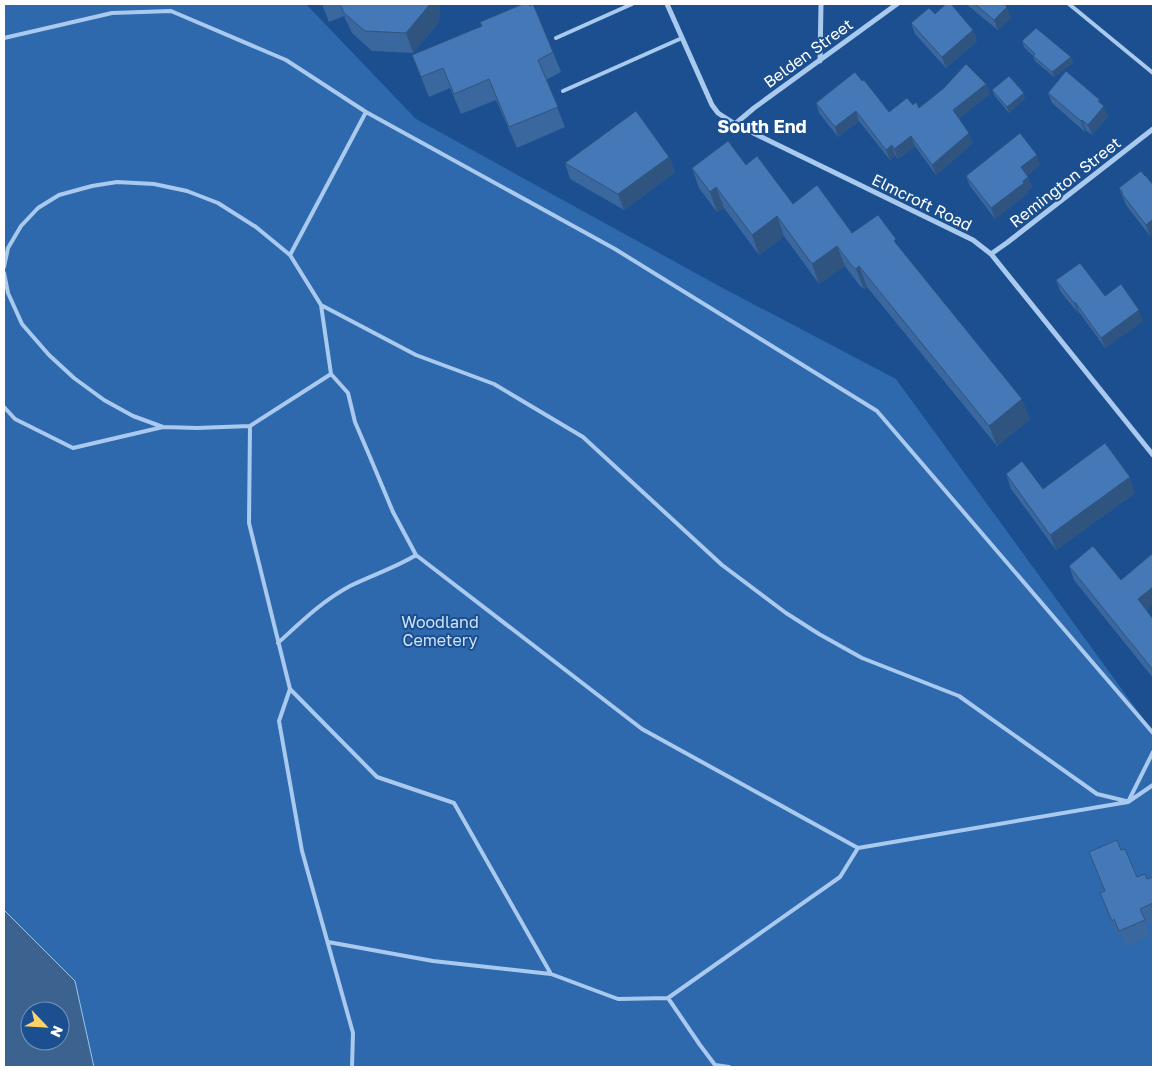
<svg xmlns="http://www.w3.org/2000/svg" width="1157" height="1071" font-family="'Golos Text',sans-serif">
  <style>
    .green { fill: #2e69ad }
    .water { fill: #3c6290; stroke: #9cc4f0; fill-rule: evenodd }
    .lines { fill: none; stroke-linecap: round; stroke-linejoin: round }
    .lane { stroke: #a9c9ee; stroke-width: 4 }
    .street { stroke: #a9c9ee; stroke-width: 5 }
    .wall { fill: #3a679d }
    .shaded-wall { fill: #305480 }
    .building { fill: #4478b7; stroke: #305480 }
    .labels { text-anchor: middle; stroke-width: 4; stroke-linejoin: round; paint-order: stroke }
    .street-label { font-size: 16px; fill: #fff; stroke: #1b4f8f }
    .park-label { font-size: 16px; fill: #cfe3fa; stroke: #1b4f8f }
    .neighbourhood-label { font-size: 18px; font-weight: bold; fill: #fff; stroke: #1b4f8f }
  </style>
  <rect width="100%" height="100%" fill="#1b4f8f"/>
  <path class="green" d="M 4,4 L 306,4 L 416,119 L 719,286 L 896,379 L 1153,732 L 1153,1067 L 94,1067 L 75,981 L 4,910 Z"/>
  <path class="water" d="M 4,910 L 75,981 L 94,1067 L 4,1067 ZM 30,1011 L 60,1011 L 60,1041 L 30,1041 Z"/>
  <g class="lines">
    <path class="lane" d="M 1069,4 L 1153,73
      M 4,38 L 112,13 L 171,11 L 286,60 L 366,112 L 615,249 L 877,411 L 1153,733
      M 556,38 L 632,4
      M 563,91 L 682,38
      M 290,255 L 366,112
      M 4,267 L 8,248 L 21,226 L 38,208 L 59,195 L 92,186 L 117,182 L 154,184 L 187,191 L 218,203 L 256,227 L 290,255 L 321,305 L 331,374 L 250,426 L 197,428 L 163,427 L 133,416 L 104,400 L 74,378 L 49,355 L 22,324 L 8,293 L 4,273
      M 321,305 L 416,355 L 494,384 L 583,437 L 722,565 L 786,613 L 819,634 L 862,658 L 959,696 L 1097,794 L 1126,801
      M 331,374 L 348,393 L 355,422 L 370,457 L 393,512 L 416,555 L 642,729 L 858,848 L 1128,802
      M 4,407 L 15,419 L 73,448 L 163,427
      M 250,426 L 249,523 L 290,689 L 279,721 L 302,851 L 353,1033 L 352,1067
      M 278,643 C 301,622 322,601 350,586 C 372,575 395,568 416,555
      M 290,689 L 377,777 L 454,803 L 551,974
      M 1153,752 L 1128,802 L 1153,785
      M 328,942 L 433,961 L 551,974 L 618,999 L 668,998 L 840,877 L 858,848
      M 668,998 L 700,1045 L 715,1065 L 729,1067"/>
    <path class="street" d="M 667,4 L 712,105 L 718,113 L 735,124 L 973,240 L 991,254 L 1153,455
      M 820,61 L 821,4
      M 735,124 L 754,108 L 897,4
      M 991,254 L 1008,242 L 1153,129"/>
  </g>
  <path class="wall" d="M 322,4 L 440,4 L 439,22 L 413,53 L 372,51 L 352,33 L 344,16 L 329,22 Z
    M 966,4 L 1004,4 L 1011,18 L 998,30 Z
    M 935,14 L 973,30 L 977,41 L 946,68 L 915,34 L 911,23 Z
    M 1022,41 L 1071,57 L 1073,63 L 1054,77 L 1035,61 L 1033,56 L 1024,47 Z
    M 553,52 L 561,72 L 546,80 L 565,127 L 517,148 L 496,100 L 461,114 L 450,88 L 429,97 L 412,55 Z
    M 862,81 L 889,112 L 913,105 L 919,108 L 986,84 L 990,94 L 959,118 L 973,143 L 936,175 L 915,146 L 898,159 L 895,155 L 890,160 L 859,121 L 838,137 L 819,113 L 816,103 Z
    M 992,90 L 1025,98 L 1009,113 L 994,95 Z
    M 1048,93 L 1101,103 L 1108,116 L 1092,135 L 1086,130 L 1085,132 L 1052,103 Z
    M 669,157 L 675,172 L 624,210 L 570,179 L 565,163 Z
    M 746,165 L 793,204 L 852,233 L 898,246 L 1030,419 L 997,446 L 867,287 L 864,289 L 860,286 L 845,266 L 819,284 L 784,236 L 759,255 L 724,208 L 717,212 L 699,188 L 692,168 Z
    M 1040,165 L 1027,175 L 1032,187 L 1027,191 L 1028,193 L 995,219 L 970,186 L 966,176 Z
    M 1145,176 L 1150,236 L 1126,205 L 1119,188 Z
    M 1056,280 L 1105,296 L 1143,321 L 1105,348 L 1079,312 L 1078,313 L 1060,291 Z
    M 1006,474 L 1043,489 L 1135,493 L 1056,550 L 1011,489 Z
    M 1069,566 L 1121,580 L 1153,619 L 1153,678 L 1074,580 Z
    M 1121,850 L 1137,877 L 1147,879 L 1153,877 L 1153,921 L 1146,924 L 1151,936 L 1125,947 L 1120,935 L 1117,936 L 1106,908 L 1100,893 L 1104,891 L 1089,852 Z"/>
  <path class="shaded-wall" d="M 430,4 L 440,4 L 439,22 L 413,53 L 406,33 Z
    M 1007,7 L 1011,18 L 998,30 L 994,20 Z
    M 973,30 L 977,41 L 946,68 L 942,57 Z
    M 1071,57 L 1073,63 L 1054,77 L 1052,72 Z
    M 986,84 L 990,94 L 956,120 L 953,110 Z
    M 1024,93 L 1025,98 L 1009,113 L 1007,107 Z
    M 1100,100 L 1102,107 L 1104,106 L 1108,116 L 1092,135 L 1088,125 Z
    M 856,111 L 859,121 L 838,137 L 835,127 Z
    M 1082,120 L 1086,130 L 1085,132 L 1081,121 Z
    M 969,133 L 973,143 L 936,175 L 932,165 Z
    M 911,136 L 915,146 L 898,159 L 894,149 Z
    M 892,145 L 895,155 L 890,160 L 886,150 Z
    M 1037,155 L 1040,165 L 1025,178 L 1021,167 Z
    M 669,157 L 675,172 L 624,210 L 618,194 Z
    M 1028,177 L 1032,187 L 1027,191 L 1028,193 L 995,219 L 991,208 Z
    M 716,187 L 724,208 L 717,212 L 710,192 Z
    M 777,216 L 784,236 L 759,255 L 752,235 Z
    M 1153,219 L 1153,233 L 1150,236 L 1146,225 Z
    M 837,246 L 845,266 L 819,284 L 812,264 Z
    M 859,266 L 867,287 L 864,289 L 856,269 Z
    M 1075,302 L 1079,312 L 1078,313 L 1074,303 Z
    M 1139,310 L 1143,321 L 1105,348 L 1101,338 Z
    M 1022,399 L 1030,419 L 997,446 L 989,426 Z
    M 1130,477 L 1135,493 L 1056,550 L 1050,535 Z
    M 1153,587 L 1153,605 L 1143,613 L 1138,599 Z"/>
  <path class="building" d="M 340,4 L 430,4 L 406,33 L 365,31 L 344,13 Z
    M 523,4 L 529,4 L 530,6 L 533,4 L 553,52 L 538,60 L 558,107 L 509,127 L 489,79 L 454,94 L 443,68 L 421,77 L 412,55 L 482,26 L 480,22 Z
    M 946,4 L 951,4 L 973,30 L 942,57 L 911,23 L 929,8 L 935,14 Z
    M 975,4 L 1004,4 L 1007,7 L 994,20 Z
    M 1036,28 L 1071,57 L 1052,72 L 1033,56 L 1035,54 L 1022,41 Z
    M 966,64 L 986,84 L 953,110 L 969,133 L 932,165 L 911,136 L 894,149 L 892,145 L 886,150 L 856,111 L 835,127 L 816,103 L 855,72 L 862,81 L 864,80 L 889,112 L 907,98 L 913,105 L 916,102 L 919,108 L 944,88 Z
    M 1066,71 L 1100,100 L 1098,101 L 1104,106 L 1088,125 L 1082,120 L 1081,121 L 1048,93 Z
    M 1009,76 L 1024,93 L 1007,107 L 992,90 Z
    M 636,111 L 669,157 L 618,194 L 565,163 Z
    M 1020,133 L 1037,155 L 1021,167 L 1028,177 L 1023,181 L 1024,183 L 991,208 L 966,176 Z
    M 728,141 L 746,165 L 757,156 L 793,204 L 817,185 L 852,233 L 878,215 L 896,239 L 894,241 L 1022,399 L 989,426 L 859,266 L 856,269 L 852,266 L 837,246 L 812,264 L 777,216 L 752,235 L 716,187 L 710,192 L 692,168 Z
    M 1141,171 L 1145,176 L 1146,176 L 1153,185 L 1153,219 L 1146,225 L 1122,194 L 1123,193 L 1119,188 Z
    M 1080,263 L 1105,296 L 1121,284 L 1139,310 L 1101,338 L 1075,302 L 1074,303 L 1056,280 Z
    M 1105,443 L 1130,477 L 1050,535 L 1006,474 L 1022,461 L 1043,489 Z
    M 1093,546 L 1121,580 L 1153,553 L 1153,587 L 1138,599 L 1153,619 L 1153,670 L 1069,566 Z
    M 1117,840 L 1121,850 L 1125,849 L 1137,877 L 1145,874 L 1147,879 L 1153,877 L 1153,903 L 1140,909 L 1145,920 L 1119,931 L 1114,919 L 1112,921 L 1100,893 L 1105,891 L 1089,852 Z"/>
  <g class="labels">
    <g class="street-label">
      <text transform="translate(808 53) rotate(-36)" y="6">Belden Street</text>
      <text transform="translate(1065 182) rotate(-38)" y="6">Remington Street</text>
      <text transform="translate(922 202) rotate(26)" y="6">Elmcroft Road</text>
    </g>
    <g class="park-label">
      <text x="440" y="628">Woodland<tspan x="440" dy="18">Cemetery</tspan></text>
    </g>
    <g class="neighbourhood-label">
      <text x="762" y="133">South End</text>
    </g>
  </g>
  <rect width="1157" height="1071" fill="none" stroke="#ffffff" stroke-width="10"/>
  <g transform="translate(45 1026) rotate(115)"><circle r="24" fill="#1b4f8f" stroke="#7695bc"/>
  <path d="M0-4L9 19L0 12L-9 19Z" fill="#ffd166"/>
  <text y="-8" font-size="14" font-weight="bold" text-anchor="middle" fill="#ffffff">N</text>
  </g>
</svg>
